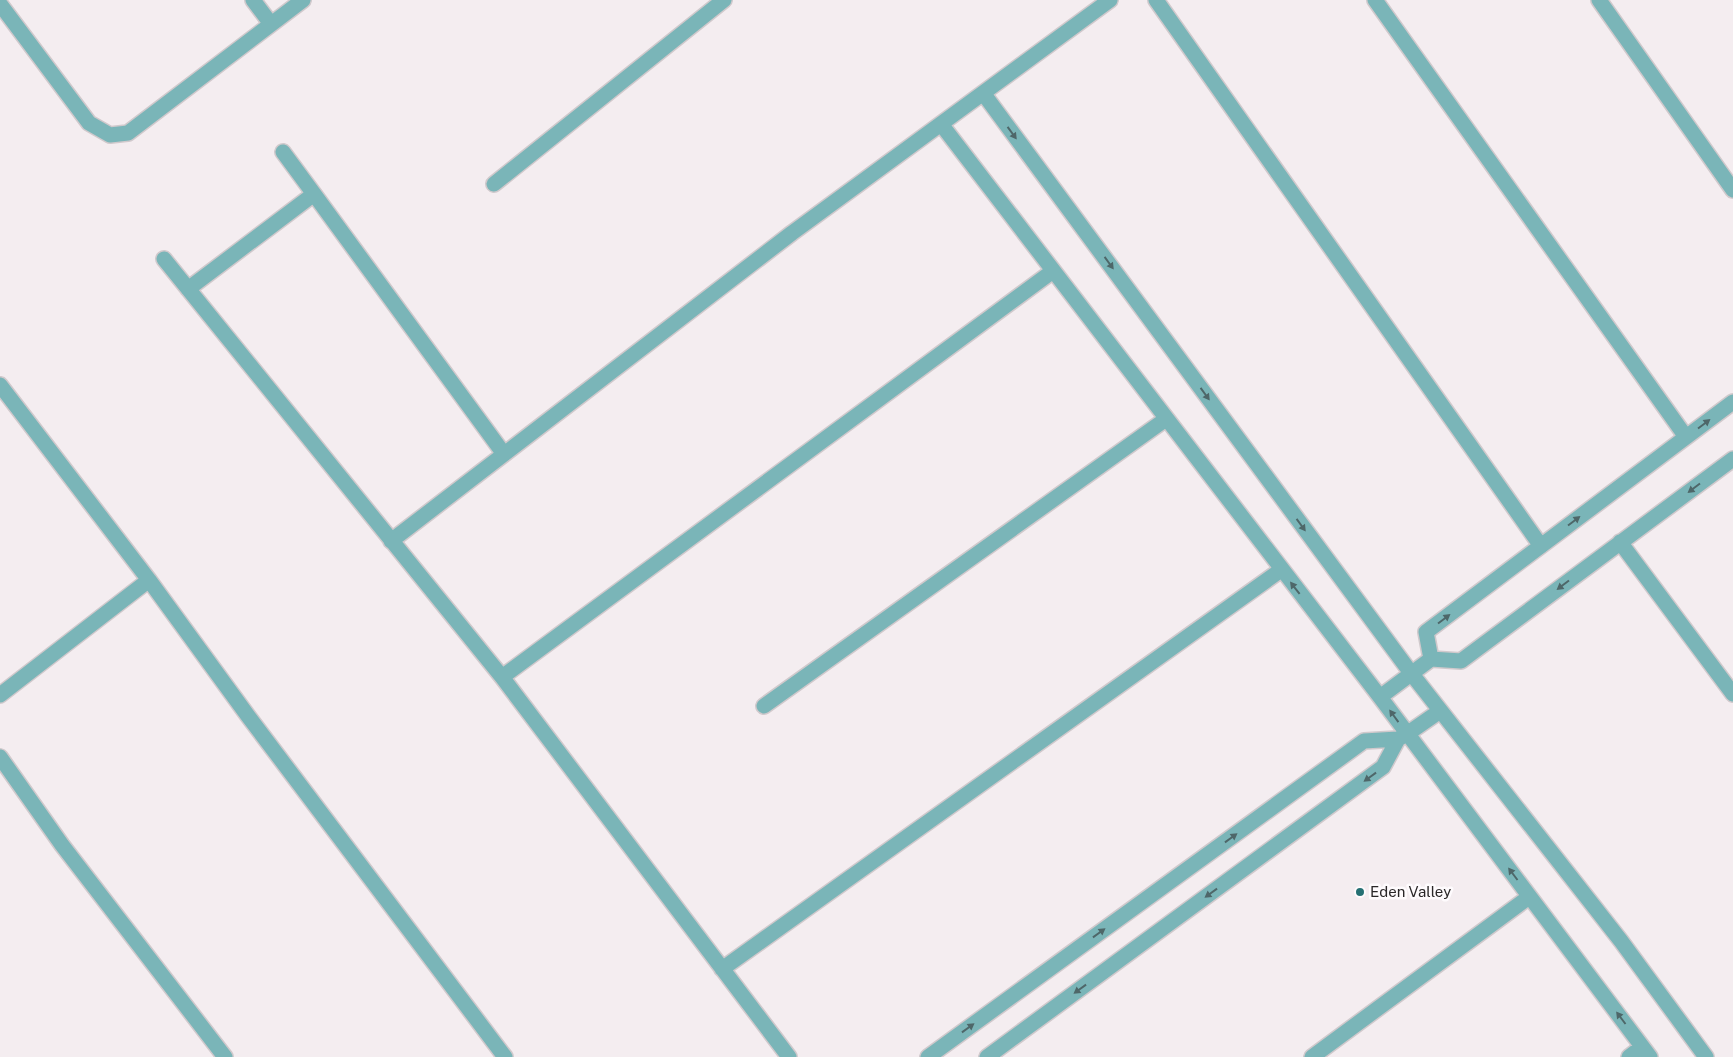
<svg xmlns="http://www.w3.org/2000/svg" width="1733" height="1057" font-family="'Public Sans',sans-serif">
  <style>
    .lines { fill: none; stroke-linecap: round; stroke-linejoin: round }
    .street-casing { stroke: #d0c9cc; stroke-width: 18 }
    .street { stroke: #7ab5b8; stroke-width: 15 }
    .oneway { fill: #4e6769 }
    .poi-dot { fill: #257073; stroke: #fefbfd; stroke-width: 2 }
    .labels { text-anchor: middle; stroke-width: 5; stroke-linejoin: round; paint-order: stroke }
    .poi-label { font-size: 15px; fill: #2a2728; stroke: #fefbfd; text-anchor: start }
  </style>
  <rect width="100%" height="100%" fill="#f4edf0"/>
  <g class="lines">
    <defs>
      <path id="street" d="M 253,0 L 271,24
        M 1156,0 L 1541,546
        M 1375,0 L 1686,437
        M 1599,0 L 1733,190
        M 0,4 L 89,123 L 110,135 L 128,133 L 303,0
        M 983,93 L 1411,673 L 1621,941 L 1706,1057
        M 941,124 L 1380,697 L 1650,1057
        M 494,184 L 724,0
        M 314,194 L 504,454
        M 164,259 L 502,677 L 789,1057
        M 188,289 L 314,194 L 283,152
        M 0,385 L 149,580 L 248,716 L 505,1057
        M 391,541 L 792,233 L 1110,0
        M 1620,542 L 1733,694
        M 1431,659 L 1426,632 L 1733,402
        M 502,677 L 1053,271
        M 0,695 L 149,580
        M 1380,697 L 1431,659 L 1461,661 L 1733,459
        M 764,706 L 1166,419
        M 0,757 L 62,845 L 225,1057
        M 722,969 L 1281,570
        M 928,1057 L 1364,741 L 1398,739 L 1407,734 L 1440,711
        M 987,1057 L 1383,767 L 1398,739
        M 1312,1057 L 1529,897
        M 1629,1057 L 1642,1047"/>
    </defs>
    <use href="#street" class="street-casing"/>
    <use href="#street" class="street"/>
  </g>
  <defs><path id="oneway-solid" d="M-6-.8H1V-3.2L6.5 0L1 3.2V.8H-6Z" transform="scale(1.25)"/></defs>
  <g class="oneway">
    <use href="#oneway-solid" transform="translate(1012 133) rotate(54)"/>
    <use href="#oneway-solid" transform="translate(1109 263) rotate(54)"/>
    <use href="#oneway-solid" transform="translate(1205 394) rotate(54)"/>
    <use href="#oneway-solid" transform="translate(1704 424) rotate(-37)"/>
    <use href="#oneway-solid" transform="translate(1694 488) rotate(143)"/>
    <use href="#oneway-solid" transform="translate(1574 521) rotate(-37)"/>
    <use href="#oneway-solid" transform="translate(1301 525) rotate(54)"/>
    <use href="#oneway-solid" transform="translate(1563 585) rotate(143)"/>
    <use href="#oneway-solid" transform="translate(1295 588) rotate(-128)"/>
    <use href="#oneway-solid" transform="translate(1444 619) rotate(-37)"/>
    <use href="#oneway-solid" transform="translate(1394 716) rotate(-126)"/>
    <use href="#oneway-solid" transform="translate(1370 777) rotate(144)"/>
    <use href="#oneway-solid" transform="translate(1231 838) rotate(-36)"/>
    <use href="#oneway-solid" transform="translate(1513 874) rotate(-127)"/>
    <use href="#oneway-solid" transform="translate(1211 893) rotate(144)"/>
    <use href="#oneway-solid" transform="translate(1099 933) rotate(-36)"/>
    <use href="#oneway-solid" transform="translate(1080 989) rotate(144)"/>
    <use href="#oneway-solid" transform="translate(1621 1018) rotate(-127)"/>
    <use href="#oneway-solid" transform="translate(968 1028) rotate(-36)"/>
  </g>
  <circle class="poi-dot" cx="1360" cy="892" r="5"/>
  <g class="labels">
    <g class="poi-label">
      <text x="1370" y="897">Eden Valley</text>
    </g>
  </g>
</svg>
